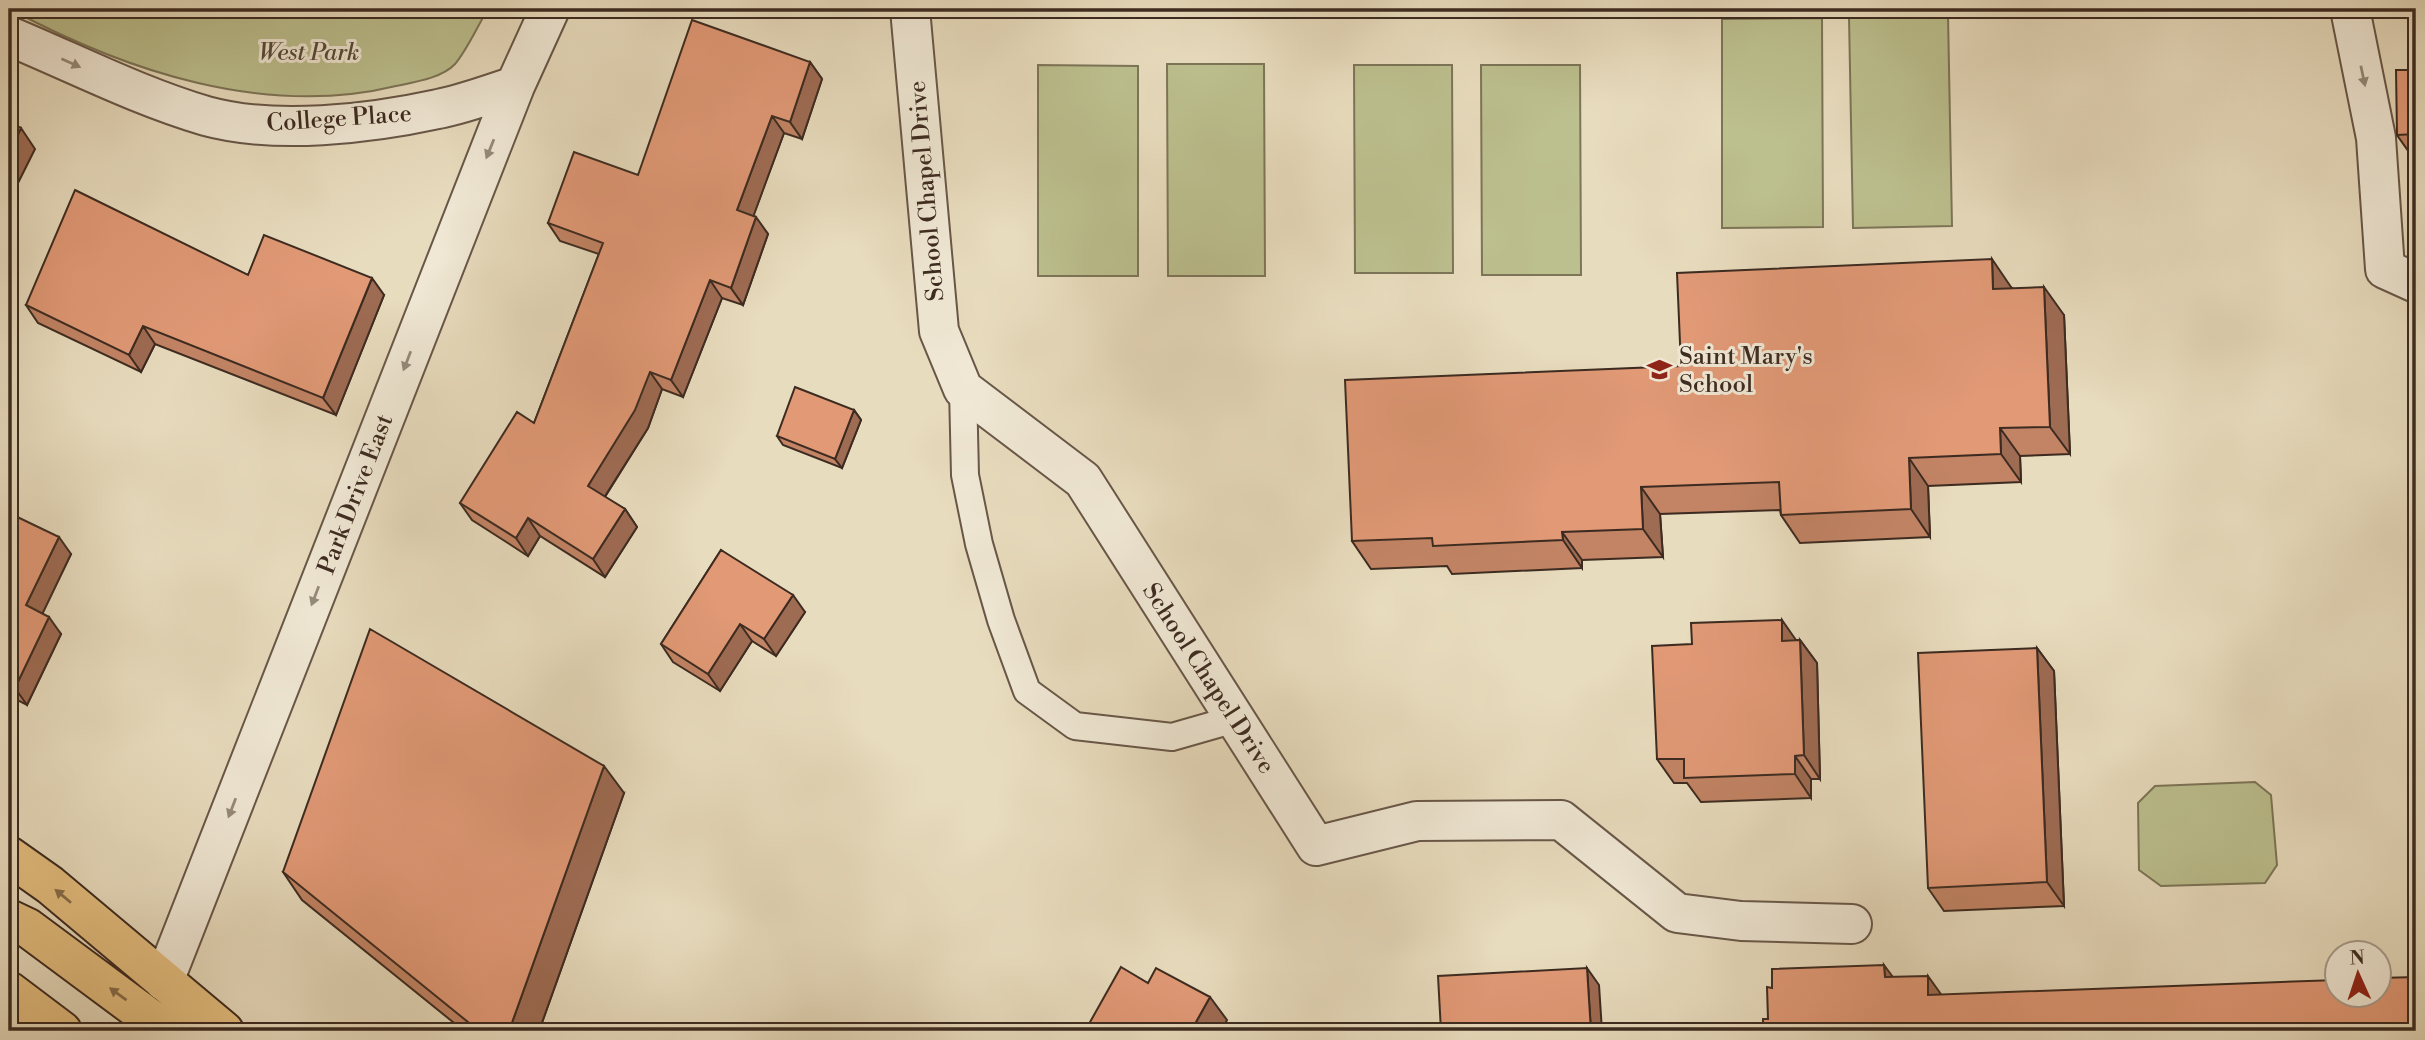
<svg xmlns="http://www.w3.org/2000/svg" width="2425" height="1040" font-family="'Libre Bodoni',serif">
  <style>
    .green { fill: #bcbf8e; stroke: #7c7558; stroke-width: 2 }
    .lines { fill: none; stroke-linecap: round; stroke-linejoin: round }
    .service-casing { stroke: #685748; stroke-width: 30 }
    .minor-casing { stroke: #685748; stroke-width: 42 }
    .primary-casing { stroke: #3d2b21; stroke-width: 42 }
    .service { stroke: #f0e8d5; stroke-width: 26 }
    .minor { stroke: #f0e8d5; stroke-width: 38 }
    .primary { stroke: #e4be7f; stroke-width: 38 }
    .wall { fill: #c28465; stroke: #3d2b21; stroke-width: 2 }
    .shaded-wall { fill: #9e6b53; stroke: #3d2b21; stroke-width: 2 }
    .building { fill: #e19976; stroke: #3d2b21; stroke-width: 2 }
    .oneway { fill: #968a7b }
    .oneway2 { fill: #886d4b }
    .labels { text-anchor: middle; stroke-width: 6; stroke-linejoin: round; paint-order: stroke }
    .park-label { font-size: 24px; font-style: italic; fill: #564937; stroke: #f0e8d5 }
    .street-label { font-size: 24px; fill: #3d2b21; stroke: #f0e8d5 }
    .poi-label { font-size: 24px; fill: #3d2b21; stroke: #f0e8d5; text-anchor: start }
  </style>
  <rect width="100%" height="100%" fill="#e8dcbe"/>
  <filter id="stains"><feTurbulence type="fractalNoise" baseFrequency=".00286" numOctaves="4"/><feColorMatrix values="0 0 0 0 .2 0 0 0 0 .09 0 0 0 0 .02 0 0 0 .5 -.17"/></filter>
  <radialGradient id="worn" r=".72"><stop offset=".6" stop-color="#630" stop-opacity="0"/><stop offset="1" stop-color="#630" stop-opacity=".3"/></radialGradient>
  <path class="green" d="M 10,9 L 488,9 C 478,25 467,50 455,64 C 442,78 415,82 396,86 C 265,118 125,71 10,9 Z
    M 1948,15 L 1952,226 L 1853,228 L 1849,17 Z
    M 1822,18 L 1823,227 L 1722,228 L 1722,19 Z
    M 1167,64 L 1264,64 L 1265,276 L 1168,276 Z
    M 1038,65 L 1138,66 L 1138,276 L 1038,276 Z
    M 1354,65 L 1452,65 L 1453,273 L 1355,273 Z
    M 1481,65 L 1580,65 L 1581,275 L 1482,275 Z
    M 2255,782 L 2271,795 L 2277,865 L 2265,883 L 2161,886 L 2139,870 L 2138,803 L 2155,786 Z"/>
  <g class="lines">
    <defs>
      <path id="service" d="M 963,389 L 965,475 L 979,544 L 1001,620 L 1027,691 L 1075,726 L 1172,737 L 1235,719"/>
      <path id="minor" d="M 910,9 L 939,331 L 963,389 L 1083,480 L 1316,846 L 1417,821 L 1561,820 L 1677,913 L 1741,921 L 1852,924
        M 2350,9 L 2376,138 L 2385,269 L 2416,283
        M 9,36 C 74,63 138,96 206,116 C 275,135 369,124 438,109 C 464,104 490,94 515,86
        M 164,981 L 515,86 L 550,9"/>
      <path id="primary" d="M 9,856 L 50,885 L 224,1031
        M 9,919 L 28,928 L 152,1020 L 175,1031
        M 9,991 L 62,1031"/>
    </defs>
    <use href="#service" class="service-casing"/>
    <use href="#minor" class="minor-casing"/>
    <use href="#primary" class="primary-casing"/>
    <use href="#service" class="service"/>
    <use href="#minor" class="minor"/>
    <use href="#primary" class="primary"/>
  </g>
  <path class="wall" d="M 810,62 L 822,79 L 802,139 L 784,133 L 753,216 L 768,234 L 743,305 L 722,298 L 683,397 L 662,389 L 648,428 L 605,497 L 625,509 L 637,527 L 605,577 L 540,536 L 528,556 L 472,520 L 460,503 L 534,423 L 599,254 L 560,241 L 548,223 L 638,175 Z
    M 2416,70 L 2416,162 L 2397,135 Z
    M 248,275 L 384,295 L 336,415 L 155,344 L 141,372 L 38,323 L 26,305 Z
    M 2011,287 L 2012,288 L 2064,315 L 2070,454 L 2020,456 L 2021,482 L 1928,486 L 1930,537 L 1800,543 L 1781,515 L 1780,510 L 1660,514 L 1663,557 L 1582,560 L 1582,568 L 1452,574 L 1447,566 L 1371,569 L 1352,541 L 1681,366 Z
    M 854,410 L 861,420 L 842,468 L 783,445 L 777,436 Z
    M 9,513 L 71,554 L 42,613 L 61,634 L 27,705 L 9,696 Z
    M 721,550 L 805,612 L 776,656 L 752,641 L 720,691 L 673,662 L 661,644 Z
    M 1796,640 L 1800,640 L 1817,663 L 1820,779 L 1811,779 L 1811,798 L 1701,802 L 1687,783 L 1674,783 L 1657,759 Z
    M 2037,648 L 2054,671 L 2064,906 L 1944,911 L 1928,888 Z
    M 624,793 L 539,1031 L 464,1031 L 302,900 L 283,872 Z"/>
  <path class="shaded-wall" d="M 810,62 L 822,79 L 802,139 L 790,122 Z
    M 772,116 L 784,133 L 749,228 L 737,210 Z
    M 21,128 L 35,149 L 9,201 L 9,153 Z
    M 756,217 L 768,234 L 743,305 L 731,288 Z
    M 1992,259 L 2011,287 L 2013,317 L 1993,289 Z
    M 372,278 L 384,295 L 336,415 L 323,398 Z
    M 710,280 L 722,298 L 683,397 L 671,380 Z
    M 2044,287 L 2064,315 L 2070,454 L 2050,427 Z
    M 143,326 L 155,344 L 141,372 L 129,355 Z
    M 650,372 L 662,389 L 648,428 L 600,504 L 588,486 Z
    M 854,410 L 861,420 L 842,468 L 835,459 Z
    M 2000,428 L 2020,456 L 2021,482 L 2001,454 Z
    M 1909,458 L 1928,486 L 1930,537 L 1911,509 Z
    M 1641,487 L 1660,514 L 1663,557 L 1643,529 Z
    M 625,509 L 637,527 L 605,577 L 593,559 Z
    M 528,518 L 540,536 L 528,556 L 516,538 Z
    M 1562,532 L 1582,560 L 1582,568 L 1563,540 Z
    M 59,537 L 71,554 L 38,623 L 26,605 Z
    M 793,595 L 805,612 L 776,656 L 764,639 Z
    M 49,617 L 61,634 L 27,705 L 15,688 Z
    M 1782,620 L 1798,643 L 1782,641 Z
    M 740,624 L 752,641 L 720,691 L 708,674 Z
    M 1800,640 L 1817,663 L 1820,779 L 1804,755 Z
    M 2037,648 L 2054,671 L 2064,906 L 2047,882 Z
    M 1795,756 L 1811,779 L 1811,798 L 1795,774 Z
    M 604,766 L 624,793 L 539,1031 L 509,1031 Z
    M 1884,965 L 1904,992 L 1885,977 Z
    M 1587,968 L 1599,985 L 1602,1031 L 1591,1031 Z
    M 1928,976 L 1948,1004 L 1928,995 Z
    M 1210,997 L 1227,1020 L 1221,1031 L 1191,1031 Z"/>
  <path class="building" d="M 692,20 L 810,62 L 790,122 L 772,116 L 737,210 L 756,217 L 731,288 L 710,280 L 671,380 L 650,372 L 635,410 L 588,486 L 625,509 L 593,559 L 528,518 L 516,538 L 460,503 L 517,412 L 534,423 L 603,243 L 548,223 L 574,152 L 638,175 Z
    M 2396,70 L 2416,70 L 2416,134 L 2397,135 Z
    M 9,122 L 21,128 L 9,153 Z
    M 75,190 L 248,275 L 264,235 L 372,278 L 323,398 L 143,326 L 129,355 L 26,305 Z
    M 1992,259 L 1993,289 L 2044,287 L 2050,427 L 2000,428 L 2001,454 L 1909,458 L 1911,509 L 1781,515 L 1779,482 L 1641,487 L 1643,529 L 1562,532 L 1563,540 L 1433,546 L 1432,538 L 1352,541 L 1345,380 L 1681,366 L 1677,273 Z
    M 795,387 L 854,410 L 835,459 L 777,436 Z
    M 9,513 L 59,537 L 26,605 L 49,617 L 15,688 L 9,685 Z
    M 721,550 L 793,595 L 764,639 L 740,624 L 708,674 L 661,644 Z
    M 1782,620 L 1782,641 L 1800,640 L 1804,755 L 1795,756 L 1795,774 L 1684,778 L 1684,759 L 1657,759 L 1652,646 L 1692,644 L 1691,623 Z
    M 370,629 L 604,766 L 509,1031 L 479,1031 L 283,872 Z
    M 2037,648 L 2047,882 L 1928,888 L 1918,653 Z
    M 1884,965 L 1885,977 L 1928,976 L 1928,995 L 2337,980 L 2337,995 L 2379,995 L 2379,978 L 2416,977 L 2416,1031 L 1763,1031 L 1763,1019 L 1768,1019 L 1767,987 L 1772,988 L 1772,969 Z
    M 1121,967 L 1148,983 L 1156,968 L 1210,997 L 1191,1031 L 1085,1031 Z
    M 1587,968 L 1591,1031 L 1441,1031 L 1438,976 Z"/>
  <defs><path id="oneway-solid" d="M-6-.8H1V-3.2L6.5 0L1 3.2V.8H-6Z" transform="scale(1.75)"/></defs>
  <g class="oneway">
    <use href="#oneway-solid" transform="translate(71 63) rotate(24)"/>
    <use href="#oneway-solid" transform="translate(2363 76) rotate(78)"/>
    <use href="#oneway-solid" transform="translate(490 149) rotate(112)"/>
    <use href="#oneway-solid" transform="translate(407 361) rotate(111)"/>
    <use href="#oneway-solid" transform="translate(315 596) rotate(111)"/>
    <use href="#oneway-solid" transform="translate(232 808) rotate(111)"/>
  </g>
  <g class="oneway2">
    <use href="#oneway-solid" transform="translate(63 896) rotate(-140)"/>
    <use href="#oneway-solid" transform="translate(118 994) rotate(-144)"/>
  </g>
  <defs>
    <symbol id="school-bare" viewBox="-9 -9 18 18"><path d="M0-5L7-2L0 1L-7-2ZM-4 1L0 2.5L4 1V4Q0 6-4 4Z" fill="#8f2418" stroke="#f0e8d5" stroke-width="2.5" paint-order="stroke"/></symbol>
  </defs>
  <g fill-rule="evenodd">
    <use href="#school-bare" x="1642" y="352" width="35" height="35"/>
  </g>
  <g class="labels">
    <g class="park-label">
      <text x="309" y="60">West Park</text>
    </g>
    <g class="street-label">
      <text transform="translate(339 118) rotate(-4)" y="8">College Place</text>
      <text transform="translate(926 191) rotate(-95)" y="8">School Chapel Drive</text>
      <text transform="translate(355 494) rotate(-69)" y="8">Park Drive East</text>
      <text transform="translate(1209 678) rotate(57)" y="8">School Chapel Drive</text>
    </g>
    <g class="poi-label">
      <text x="1679" y="364">Saint Mary's<tspan x="1679" dy="28">School</tspan></text>
    </g>
  </g>
  <rect width="2425" height="1040" fill="none" stroke="#e8dcbe" stroke-width="35"/>
  <rect x="10" y="10" width="2404" height="1019" fill="none" stroke="#3d2b21" stroke-width="3.5"/>
  <rect x="18" y="18" width="2390" height="1005" fill="none" stroke="#3d2b21" stroke-width="2"/>
  <g transform="translate(2358 974) rotate(357)"><circle r="33" fill="#f0e8d5" stroke="#a89c8d" stroke-width="2"/>
  <path d="M0-5L12 26L0 18L-12 26Z" fill="#8f2418"/>
  <text y="-10" font-size="19" font-weight="bold" text-anchor="middle" fill="#3d2b21">N</text>
  </g>
  <rect width="100%" height="100%" filter="url(#stains)"/>
  <rect width="100%" height="100%" fill="url(#worn)"/>
</svg>
